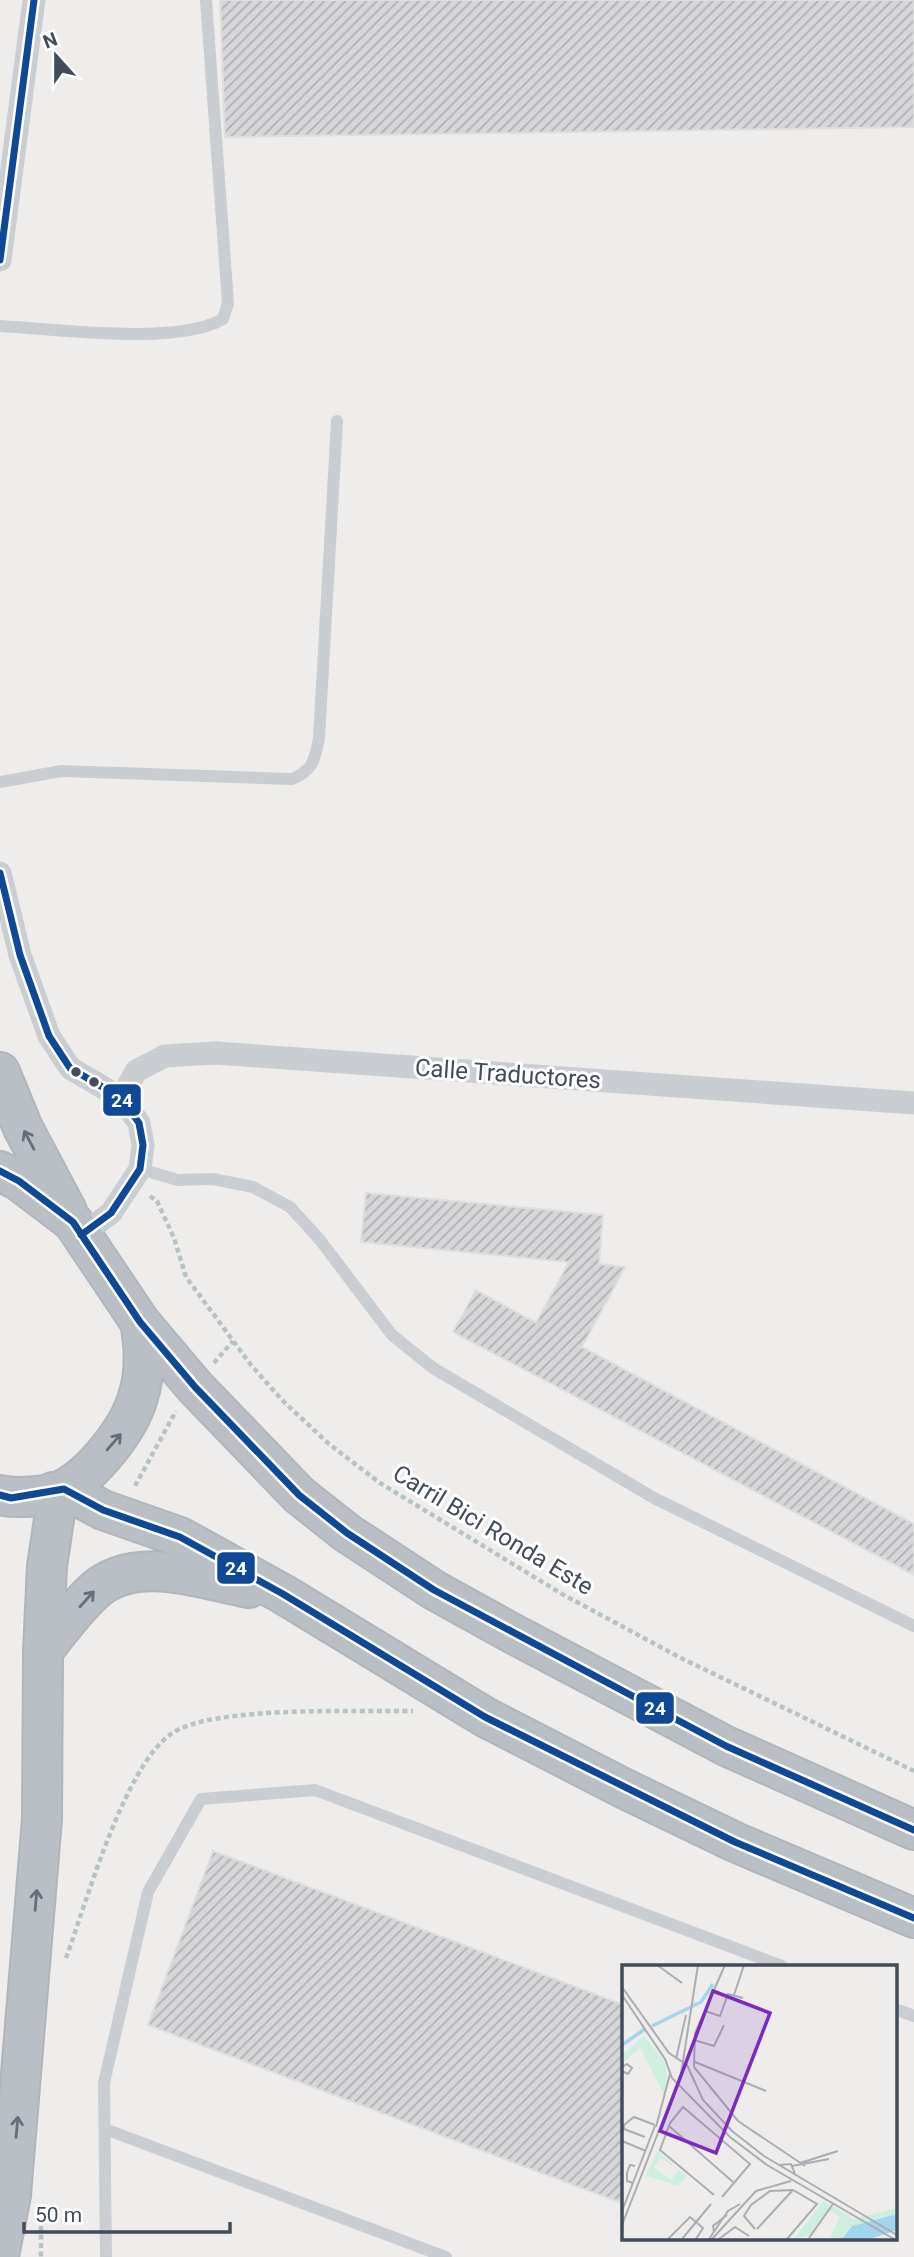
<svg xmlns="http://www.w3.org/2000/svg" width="914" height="2257" font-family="Roboto,sans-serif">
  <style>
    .building { fill: url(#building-hatch); stroke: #dfdedf; stroke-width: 2 }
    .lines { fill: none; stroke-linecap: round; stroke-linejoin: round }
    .highway-casing { stroke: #b1b5bc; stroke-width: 42 }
    .path { stroke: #b6c3c1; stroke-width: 4.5; stroke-dasharray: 5 3.5; stroke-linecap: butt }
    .lane { stroke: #cacdd1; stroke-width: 12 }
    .street { stroke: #cacdd1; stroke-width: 23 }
    .highway { stroke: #babec5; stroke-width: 38 }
    .bus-1-casing { stroke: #fff; stroke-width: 12 }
    .bus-1 { stroke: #0f4895; stroke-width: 7 }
    .oneway { stroke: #676e7a }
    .bus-dot { fill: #434c5a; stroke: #fff; stroke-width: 2.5 }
    .labels { text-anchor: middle; stroke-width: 6; stroke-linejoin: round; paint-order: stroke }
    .street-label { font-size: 24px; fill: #434c5a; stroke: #fff }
    .inset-river { fill: none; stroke: #a2d5ee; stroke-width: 3.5 }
    .inset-road { fill: none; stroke: #aaadb2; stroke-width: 2 }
    .view { fill: #7b2cbf; fill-opacity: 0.15; stroke: #7b2cbf; stroke-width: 3.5 }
    .inset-edge { fill: none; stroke: #434c5a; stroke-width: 3.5 }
    .line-badge { stroke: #fff; stroke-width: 2.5 }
    .badge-label { font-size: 19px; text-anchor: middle; font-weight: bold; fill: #fff }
  </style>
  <defs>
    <pattern id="building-hatch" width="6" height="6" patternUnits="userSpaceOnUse" patternTransform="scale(1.75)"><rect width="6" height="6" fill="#d6d6d8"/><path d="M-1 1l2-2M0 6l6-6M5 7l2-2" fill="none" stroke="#afb0b2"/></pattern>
  </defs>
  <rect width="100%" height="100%" fill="#eeedec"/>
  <path class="building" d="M 220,0 L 914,0 L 914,127 L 225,137 Z
    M 366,1193 L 603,1215 L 599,1264 L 625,1267 L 582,1347 L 914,1524 L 914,1575 L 453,1332 L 476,1290 L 536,1323 L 569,1262 L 361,1242 Z
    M 213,1851 L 624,2005 L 624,2204 L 148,2025 Z"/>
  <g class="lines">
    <defs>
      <path id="highway" d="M 0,1072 L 23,1128 L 67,1211
        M 0,1171 L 19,1181 L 73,1222 L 140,1322 L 195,1387 L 299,1495 L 347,1533 L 434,1590 L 508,1631 L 726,1746 L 914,1830
        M 64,1489 L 103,1510 L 180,1537 L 283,1594 L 485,1717 L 623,1788 L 735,1842 L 914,1918
        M 0,1495 C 17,1499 48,1497 64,1489 C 93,1474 129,1429 138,1397 C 146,1372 145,1348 140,1322
        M 43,1651 C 59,1631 74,1610 92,1593 C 133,1553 201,1579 249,1588
        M 0,2251 L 11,2195 L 42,1819 L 43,1651 L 47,1566 L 55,1513 L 53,1492"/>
    </defs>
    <use href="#highway" class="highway-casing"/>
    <path class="path" d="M 150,1196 L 157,1201 L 174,1238 L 186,1277 L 251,1365 L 283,1401 L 329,1444 L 380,1483 L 562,1594 L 681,1658 L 914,1771
      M 214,1363 L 233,1341
      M 135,1486 L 176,1411
      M 66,1958 C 87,1901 124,1767 171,1734 C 211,1705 359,1712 413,1711
      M 41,2226 L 41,2257"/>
    <path class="lane" d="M 0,326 C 57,329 176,346 223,319 L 228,303 L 206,0
      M 0,782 L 61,771 L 292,779 C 313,771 315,759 319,738 L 337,421
      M 140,1169 L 178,1180 L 213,1179 L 253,1187 L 290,1207 L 320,1240 L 392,1335 L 433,1368 L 654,1498 L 914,1626
      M 895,2009 L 914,2016
      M 105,2129 L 446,2257
      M 106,2257 L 104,2083 L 148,1892 L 201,1799 L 315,1790 L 782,1966"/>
    <path class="street" d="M 0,260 L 34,0
      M 0,873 L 20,955 L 49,1036 L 70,1068 L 121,1098 L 139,1123 L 143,1145 L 140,1169 L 111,1213 L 81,1235
      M 121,1098 L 136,1071 L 165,1056 L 216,1053 L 914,1103"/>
    <use href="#highway" class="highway"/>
    <defs>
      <path id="bus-1" d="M 0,260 L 34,0
        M 0,873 L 20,955 L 49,1036 L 70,1068 L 121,1098 L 139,1123 L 143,1145 L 140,1169 L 111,1213 L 81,1235
        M 0,1171 L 19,1181 L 73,1222 L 140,1322 L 195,1387 L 299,1495 L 347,1533 L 434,1590 L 726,1746 L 914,1830
        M 0,1495 L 11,1498 L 64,1489 L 103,1510 L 180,1537 L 283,1594 L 485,1717 L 735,1842 L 914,1918"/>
    </defs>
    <use href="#bus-1" class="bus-1-casing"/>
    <use href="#bus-1" class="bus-1"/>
  </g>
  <defs><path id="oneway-shaft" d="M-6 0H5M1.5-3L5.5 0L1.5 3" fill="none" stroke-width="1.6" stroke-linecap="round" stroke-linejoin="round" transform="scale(1.75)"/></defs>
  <g class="oneway">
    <use href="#oneway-shaft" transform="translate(29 1140) rotate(-118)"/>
    <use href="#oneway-shaft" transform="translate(114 1442) rotate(-49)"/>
    <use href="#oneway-shaft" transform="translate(87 1599) rotate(-48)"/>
    <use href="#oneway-shaft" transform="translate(36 1900) rotate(-85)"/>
    <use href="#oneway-shaft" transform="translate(17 2127) rotate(-85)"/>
  </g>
  <g class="bus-dot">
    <circle cx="76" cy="1072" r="6"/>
    <circle cx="94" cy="1082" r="6"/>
  </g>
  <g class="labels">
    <g class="street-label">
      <text transform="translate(508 1074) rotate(4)" y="8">Calle Traductores</text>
      <text transform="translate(493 1530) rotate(31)" y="8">Carril Bici Ronda Este</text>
    </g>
  </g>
  <g transform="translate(622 1965)">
    <rect width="275" height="275" fill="#eeedec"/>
    <path d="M 22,71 L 41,94 L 46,110 L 42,129 L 18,83 L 0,98 L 0,90 ZM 201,236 L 209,240 L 189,270 L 172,274 Z" fill="#cfefde"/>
    <path d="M 210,241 L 232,254 L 275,243 L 275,249 L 230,261 L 220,274 L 207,274 L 218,252 L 206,245 Z" fill="#cfefde"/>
    <path d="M 35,186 L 56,204 L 39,193 L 32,202 L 49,215 L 57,205 L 65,211 L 56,221 L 24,211 Z" fill="#cfefde"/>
    <path d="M 275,249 L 275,265 L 248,274 L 220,274 L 230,261 Z" fill="#a2d5ee"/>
    <path class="inset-river" d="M 30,61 L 79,37 L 91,19M 0,80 L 23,64"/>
    <path class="inset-road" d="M 35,0 L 60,18M 0,22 L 47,88 L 65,100 L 81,135 L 110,166 L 142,191 L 275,270M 0,30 L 43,94 L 50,113 L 108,172 L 145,200 L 272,274M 112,30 L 122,0M 83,46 L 98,51 L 106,29 L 121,33M 72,75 L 92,81 L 102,60M 54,94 L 64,50M 73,97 L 144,126M 0,102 L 5,99 L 10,103 L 6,109 L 0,106M 72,102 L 116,156 L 183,201M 72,102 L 73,68 L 103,0M 47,161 L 111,217M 34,162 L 48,109M 23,172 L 2,164 L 2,160 L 12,152 L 33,160M 0,176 L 24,186M 178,198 L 216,186M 157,200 L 169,199 L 173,209M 170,201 L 207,194M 11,218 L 5,216 L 5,208 L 8,200 L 13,201M 92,230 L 38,185 L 48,158 L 61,142 L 128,199 L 100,232M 0,246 L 33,161M 0,260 L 59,109 L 76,0M 133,264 L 122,251 L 129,240 L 148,226 L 171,225 L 195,239 L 165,274M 135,264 L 171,225M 92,267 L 91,261 L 105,250M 187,273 L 211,239M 46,274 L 68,252 L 81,263 L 74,274M 60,274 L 89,239M 87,274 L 106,246 L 118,239M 90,274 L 134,226 L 169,216M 97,274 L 113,262 L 127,271"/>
    <path class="view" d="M 91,26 L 148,48 L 94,188 L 38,166 Z"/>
    <rect width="275" height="275" class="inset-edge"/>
  </g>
  <g class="line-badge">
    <rect x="102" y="1083" width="40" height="34" rx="7" fill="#0f4895"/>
    <rect x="216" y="1551" width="40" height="34" rx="7" fill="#0f4895"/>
    <rect x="635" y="1691" width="40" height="34" rx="7" fill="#0f4895"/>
  </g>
  <g class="badge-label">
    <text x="122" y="1107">24</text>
    <text x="236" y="1575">24</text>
    <text x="655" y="1715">24</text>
  </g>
  <g transform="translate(56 56) rotate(339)" stroke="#ffffff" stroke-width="5" paint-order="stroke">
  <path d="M0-5L12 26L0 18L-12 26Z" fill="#434c5a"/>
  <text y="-10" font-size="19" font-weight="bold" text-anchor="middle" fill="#434c5a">N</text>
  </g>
  <path d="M24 2222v10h206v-10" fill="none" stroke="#434c5a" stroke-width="3.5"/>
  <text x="35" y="2222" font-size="21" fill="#434c5a" stroke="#ffffff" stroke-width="5" paint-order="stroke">50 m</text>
</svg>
